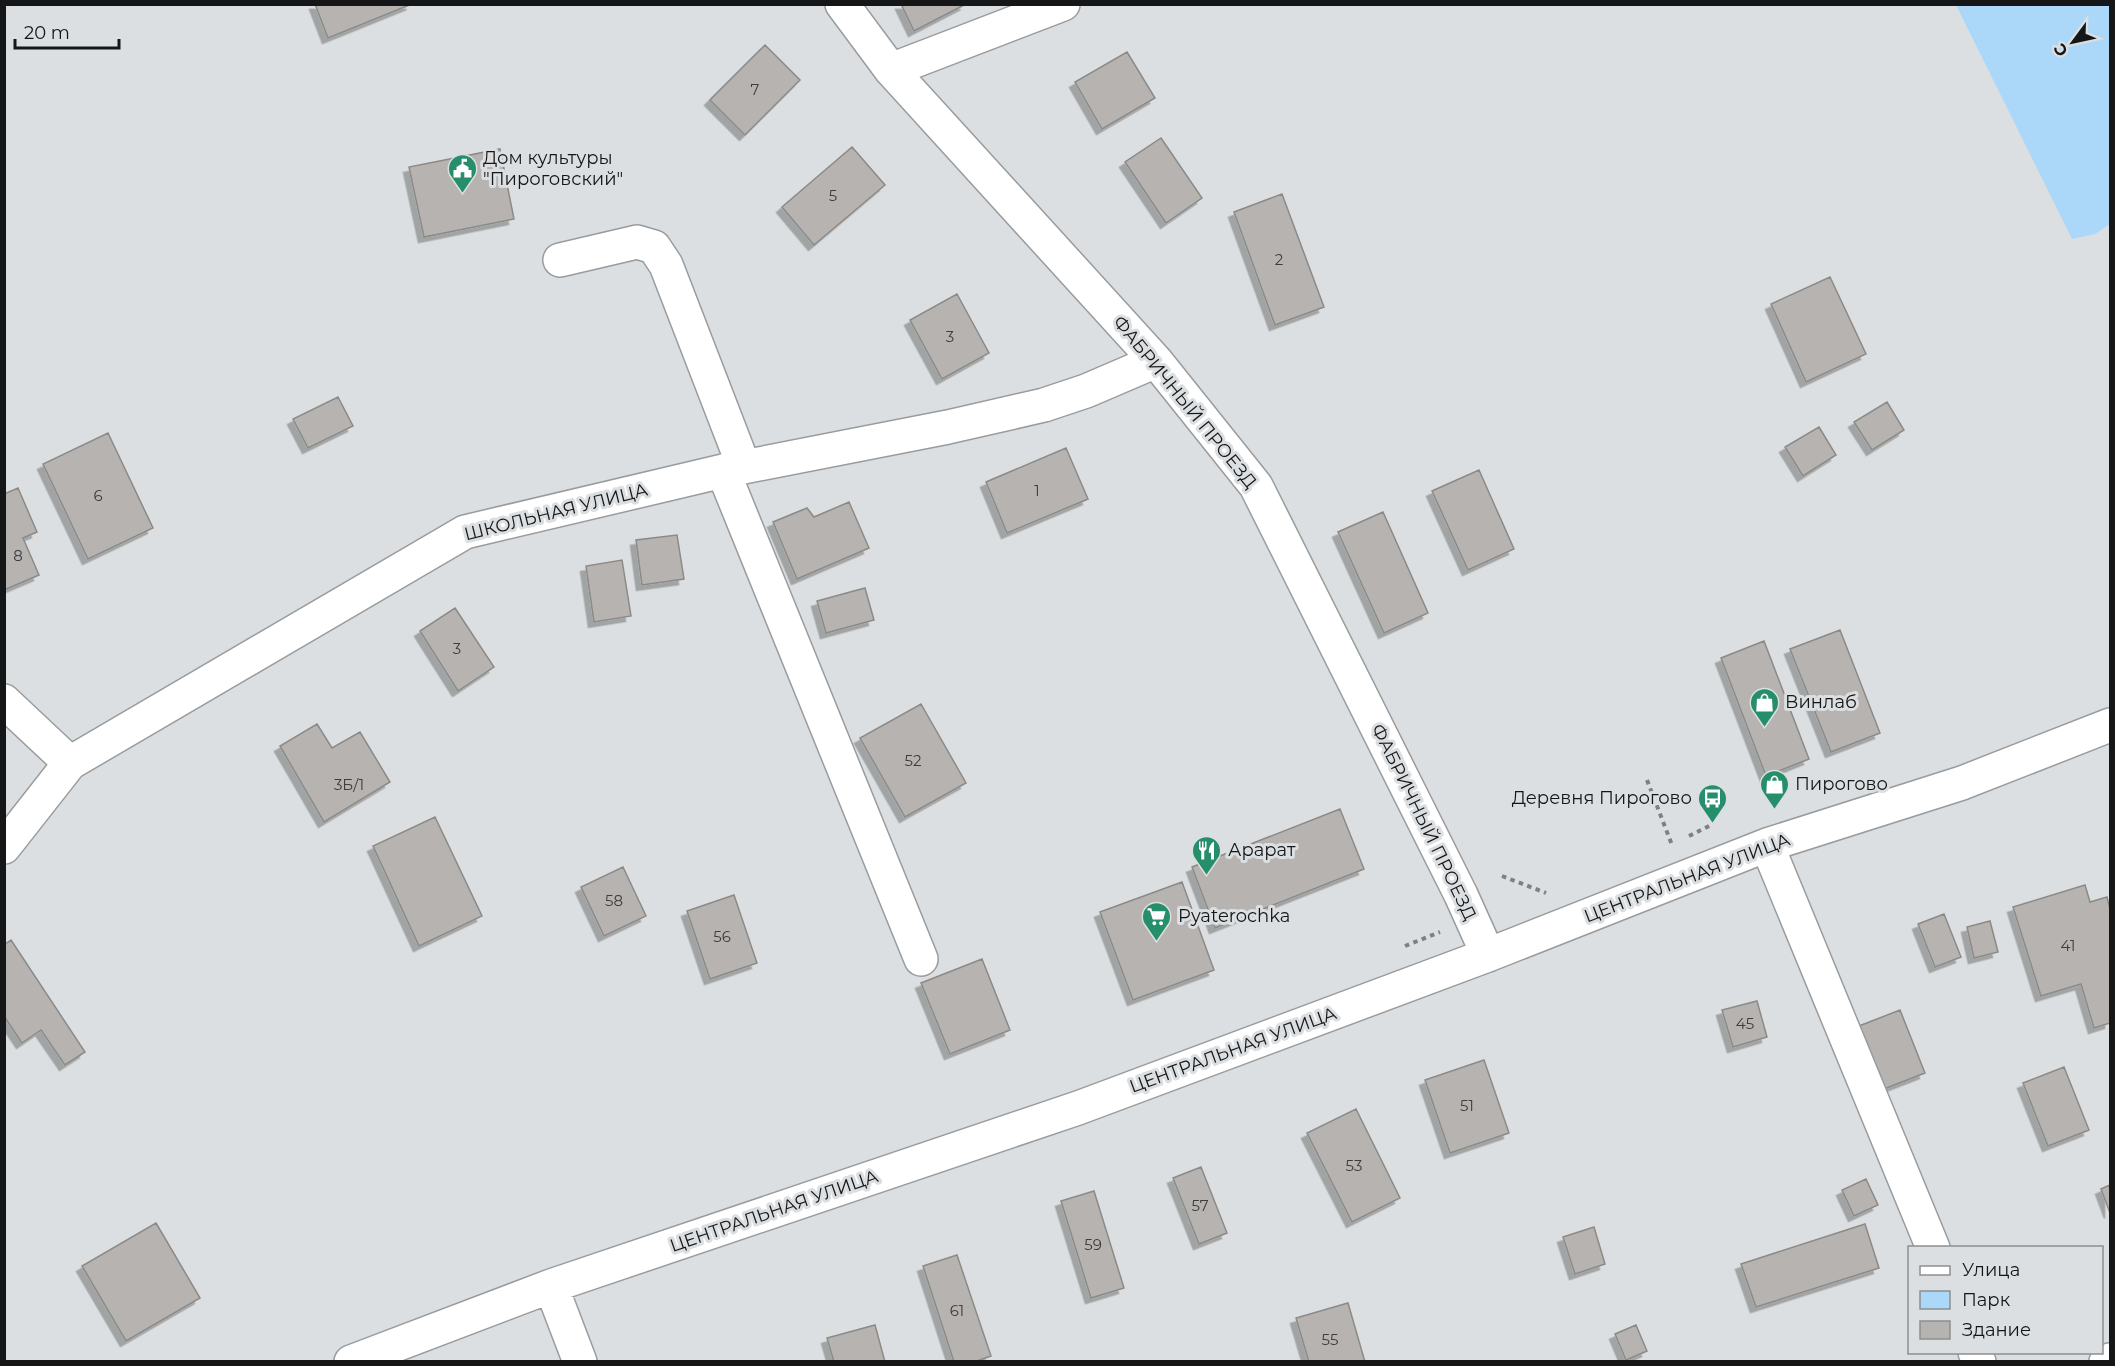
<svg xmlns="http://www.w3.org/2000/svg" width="2115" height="1366" font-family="Montserrat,sans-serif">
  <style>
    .green { fill: #abd7f9 }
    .building { fill: #b6b3b1; stroke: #8c8a87; stroke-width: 1.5; filter: url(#shadow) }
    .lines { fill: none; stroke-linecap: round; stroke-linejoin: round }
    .minor-casing { stroke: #999c9e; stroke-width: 36 }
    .path { stroke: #7e8082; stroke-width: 4; stroke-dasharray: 4.5 4.5; stroke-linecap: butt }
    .minor { stroke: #fff; stroke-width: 33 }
    .labels { text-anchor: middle; stroke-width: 6; stroke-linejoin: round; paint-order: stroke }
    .number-label { font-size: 15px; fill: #3d3d3e }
    .poi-label { font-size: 18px; fill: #151617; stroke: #dcdfe1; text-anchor: start }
    .street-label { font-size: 18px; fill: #151617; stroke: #dcdfe1 }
  </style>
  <defs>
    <filter id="shadow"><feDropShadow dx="-5.5" dy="5.5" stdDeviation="0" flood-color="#0004"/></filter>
  </defs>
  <rect width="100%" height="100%" fill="#dcdfe1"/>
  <path class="green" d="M 1956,5 L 2110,5 L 2110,224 L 2095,234 L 2072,239 Z"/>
  <path class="building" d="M 315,4 L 412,4 L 328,38 Z
    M 901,4 L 966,4 L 914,31 Z
    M 765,45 L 800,80 L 745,135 L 710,100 Z
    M 1127,52 L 1155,98 L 1102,129 L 1075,82 Z
    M 1161,138 L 1202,198 L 1166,223 L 1125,162 Z
    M 852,147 L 885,185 L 814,245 L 782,207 Z
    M 500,149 L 514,219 L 424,237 L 409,167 Z
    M 1282,194 L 1324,307 L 1275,325 L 1234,212 Z
    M 1830,277 L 1866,354 L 1806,382 L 1771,304 Z
    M 957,294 L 989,353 L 942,379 L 910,320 Z
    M 338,397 L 353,426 L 308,448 L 293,419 Z
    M 1887,402 L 1904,430 L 1872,450 L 1854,422 Z
    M 1819,427 L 1836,455 L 1803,476 L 1785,447 Z
    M 108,433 L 153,528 L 88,559 L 43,464 Z
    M 1066,448 L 1088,499 L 1007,533 L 986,482 Z
    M 1479,470 L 1514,549 L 1468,570 L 1432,491 Z
    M 18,488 L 37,532 L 23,538 L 39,575 L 4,590 L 4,494 Z
    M 849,502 L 869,548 L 797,579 L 773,522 L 807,508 L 814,517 Z
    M 1383,512 L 1428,613 L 1384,633 L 1338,532 Z
    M 677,535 L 684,579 L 642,585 L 636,540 Z
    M 622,560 L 631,616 L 594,622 L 586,566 Z
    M 865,588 L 874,620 L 826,633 L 817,601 Z
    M 455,608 L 494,667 L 458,691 L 420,631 Z
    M 1840,630 L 1880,733 L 1831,752 L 1790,649 Z
    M 1764,641 L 1809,759 L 1766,776 L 1721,658 Z
    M 921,704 L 966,783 L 905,817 L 860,738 Z
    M 317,724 L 332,748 L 360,732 L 390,782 L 324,822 L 280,746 Z
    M 1340,809 L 1364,869 L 1215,928 L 1192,867 Z
    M 435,817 L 482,916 L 419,946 L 373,846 Z
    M 623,867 L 646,916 L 604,936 L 581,887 Z
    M 1182,882 L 1214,970 L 1133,1000 L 1100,912 Z
    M 2085,885 L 2090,902 L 2107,897 L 2110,909 L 2110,1023 L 2094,1028 L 2081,984 L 2041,996 L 2013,907 Z
    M 734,895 L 757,963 L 710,979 L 687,911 Z
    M 1944,914 L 1961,957 L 1935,967 L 1918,924 Z
    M 1990,921 L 1998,952 L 1974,958 L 1967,927 Z
    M 11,940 L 85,1052 L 65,1065 L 41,1030 L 22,1043 L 4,1016 L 4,945 Z
    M 982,959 L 1010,1030 L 950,1054 L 921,983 Z
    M 1757,1001 L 1767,1037 L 1733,1047 L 1722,1010 Z
    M 1900,1010 L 1925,1073 L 1884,1089 L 1859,1026 Z
    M 1484,1060 L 1509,1133 L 1450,1153 L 1425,1080 Z
    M 2064,1067 L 2089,1130 L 2048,1146 L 2023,1083 Z
    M 1356,1109 L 1400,1198 L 1352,1222 L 1307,1133 Z
    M 1201,1167 L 1227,1233 L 1199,1244 L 1173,1178 Z
    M 1866,1179 L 1878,1205 L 1854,1216 L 1842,1190 Z
    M 2110,1185 L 2110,1213 L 2101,1189 Z
    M 1094,1191 L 1124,1288 L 1091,1298 L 1061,1201 Z
    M 156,1223 L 200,1298 L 126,1341 L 82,1266 Z
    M 1865,1224 L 1879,1268 L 1756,1307 L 1741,1264 Z
    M 1594,1227 L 1605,1264 L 1575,1274 L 1563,1237 Z
    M 957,1255 L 991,1356 L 974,1362 L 954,1362 L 923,1266 Z
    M 1348,1303 L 1365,1362 L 1309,1362 L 1296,1318 Z
    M 875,1325 L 885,1362 L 834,1362 L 827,1338 Z
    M 1636,1325 L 1647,1351 L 1626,1360 L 1615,1334 Z"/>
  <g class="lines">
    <defs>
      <path id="minor" d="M 842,4 L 891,70 L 1156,361 L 1256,486 L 1461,895 L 1488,955
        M 891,70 L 1063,4
        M 560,260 L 637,242 L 654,247 L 666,265 L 744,467
        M 723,471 L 921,959
        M 4,701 L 70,763
        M 1767,845 L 1933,1248
        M 4,847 L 70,763 L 465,532 L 723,471 L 948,427 L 1044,405 L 1086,391 L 1156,361
        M 551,1286 L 580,1362
        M 1975,1352 L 1979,1362
        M 351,1362 L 551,1286 L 1078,1108 L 1488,955 L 1767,845 L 1962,783 L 2110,725
        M 2106,1362 L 2110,1360"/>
    </defs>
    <use href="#minor" class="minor-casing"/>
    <path class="path" d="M 1647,780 L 1672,845
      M 1689,836 L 1713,824
      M 1502,876 L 1546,893
      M 1405,946 L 1440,932"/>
    <use href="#minor" class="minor"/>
  </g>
  <defs>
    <symbol id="civic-pin" viewBox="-11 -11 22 30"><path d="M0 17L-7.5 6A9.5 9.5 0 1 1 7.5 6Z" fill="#268e6a" stroke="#dcdfe1"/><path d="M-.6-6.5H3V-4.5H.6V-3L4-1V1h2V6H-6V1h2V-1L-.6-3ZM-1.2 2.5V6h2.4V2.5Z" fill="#fff"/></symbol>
    <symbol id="shop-pin" viewBox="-11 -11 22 30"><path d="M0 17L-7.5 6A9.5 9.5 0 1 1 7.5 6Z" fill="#268e6a" stroke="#dcdfe1"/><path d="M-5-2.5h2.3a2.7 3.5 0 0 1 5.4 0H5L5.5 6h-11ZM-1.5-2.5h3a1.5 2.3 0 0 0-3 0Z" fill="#fff"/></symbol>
    <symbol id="bus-pin" viewBox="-11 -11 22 30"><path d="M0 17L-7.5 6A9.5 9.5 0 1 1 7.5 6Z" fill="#268e6a" stroke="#dcdfe1"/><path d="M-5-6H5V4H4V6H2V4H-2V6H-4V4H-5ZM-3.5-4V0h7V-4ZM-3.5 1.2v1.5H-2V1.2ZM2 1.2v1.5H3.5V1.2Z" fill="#fff"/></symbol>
    <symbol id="restaurant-pin" viewBox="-11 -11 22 30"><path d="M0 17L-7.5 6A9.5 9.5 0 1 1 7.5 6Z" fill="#268e6a" stroke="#dcdfe1"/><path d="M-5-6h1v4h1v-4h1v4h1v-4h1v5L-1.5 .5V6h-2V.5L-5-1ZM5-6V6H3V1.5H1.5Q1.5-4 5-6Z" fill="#fff"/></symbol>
    <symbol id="supermarket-pin" viewBox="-11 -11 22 30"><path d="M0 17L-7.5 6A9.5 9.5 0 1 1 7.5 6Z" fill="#268e6a" stroke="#dcdfe1"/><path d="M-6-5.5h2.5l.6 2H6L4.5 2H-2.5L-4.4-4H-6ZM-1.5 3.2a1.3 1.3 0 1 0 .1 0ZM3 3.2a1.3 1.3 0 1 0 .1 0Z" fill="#fff"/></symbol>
  </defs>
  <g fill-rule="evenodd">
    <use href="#civic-pin" x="446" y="152" width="33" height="45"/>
    <use href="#shop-pin" x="1748" y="686" width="33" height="45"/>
    <use href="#shop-pin" x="1758" y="768" width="33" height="45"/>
    <use href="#bus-pin" x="1696" y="782" width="33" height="45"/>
    <use href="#restaurant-pin" x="1190" y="834" width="33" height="45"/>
    <use href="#supermarket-pin" x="1140" y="900" width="33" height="45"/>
  </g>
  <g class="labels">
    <g class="number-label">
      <text x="755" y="95">7</text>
      <text x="833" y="201">5</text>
      <text x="1279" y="265">2</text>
      <text x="950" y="342">3</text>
      <text x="1037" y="496">1</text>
      <text x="98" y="501">6</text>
      <text x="18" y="561">8</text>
      <text x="457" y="654">3</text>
      <text x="913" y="766">52</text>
      <text x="349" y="790">3Б/1</text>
      <text x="614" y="906">58</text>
      <text x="722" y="942">56</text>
      <text x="2068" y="951">41</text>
      <text x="1745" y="1029">45</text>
      <text x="1467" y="1111">51</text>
      <text x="1354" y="1171">53</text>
      <text x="1200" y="1211">57</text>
      <text x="1093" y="1250">59</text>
      <text x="957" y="1316">61</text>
      <text x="1330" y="1345">55</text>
    </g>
    <g class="poi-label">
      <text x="483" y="164">Дом культуры<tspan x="483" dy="21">"Пироговский"</tspan></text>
      <text x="1785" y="708">Винлаб</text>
      <text x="1795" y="790">Пирогово</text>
      <text x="1692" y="804" text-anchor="end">Деревня Пирогово</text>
      <text x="1228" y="856">Арарат</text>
      <text x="1178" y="922">Pyaterochka</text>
    </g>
    <g class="street-label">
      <text transform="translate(1185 402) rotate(51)" y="6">ФАБРИЧНЫЙ ПРОЕЗД</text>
      <text transform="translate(556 512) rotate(-14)" y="6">ШКОЛЬНАЯ УЛИЦА</text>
      <text transform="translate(1424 822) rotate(64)" y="6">ФАБРИЧНЫЙ ПРОЕЗД</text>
      <text transform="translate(1687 878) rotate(-21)" y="6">ЦЕНТРАЛЬНАЯ УЛИЦА</text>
      <text transform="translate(1233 1050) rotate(-20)" y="6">ЦЕНТРАЛЬНАЯ УЛИЦА</text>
      <text transform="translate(774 1211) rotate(-19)" y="6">ЦЕНТРАЛЬНАЯ УЛИЦА</text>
    </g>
  </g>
  <rect width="2115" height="1366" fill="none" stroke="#151617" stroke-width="12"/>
  <rect x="1908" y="1246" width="195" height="108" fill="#dcdfe1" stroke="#8c8f90" stroke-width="1.5"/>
  <rect x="1920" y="1266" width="30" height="9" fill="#ffffff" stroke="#8c8f90" stroke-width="1.5"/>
  <text x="1962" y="1276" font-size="18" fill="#151617">Улица</text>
  <rect x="1920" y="1291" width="30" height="18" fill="#abd7f9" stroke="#8c8f90" stroke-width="1.5"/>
  <text x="1962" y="1306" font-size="18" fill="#151617">Парк</text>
  <rect x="1920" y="1321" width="30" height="18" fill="#b6b3b1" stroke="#8c8f90" stroke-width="1.5"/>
  <text x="1962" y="1336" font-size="18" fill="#151617">Здание</text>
  <g transform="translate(2073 42) rotate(237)" stroke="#dcdfe1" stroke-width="4.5" paint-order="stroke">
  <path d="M0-4.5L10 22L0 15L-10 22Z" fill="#151617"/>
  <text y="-9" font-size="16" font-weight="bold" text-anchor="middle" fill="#151617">С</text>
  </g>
  <path d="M15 39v9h104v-9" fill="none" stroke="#151617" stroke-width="3"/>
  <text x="24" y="39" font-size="18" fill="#151617" stroke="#dcdfe1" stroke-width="4.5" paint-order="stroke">20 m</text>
</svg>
